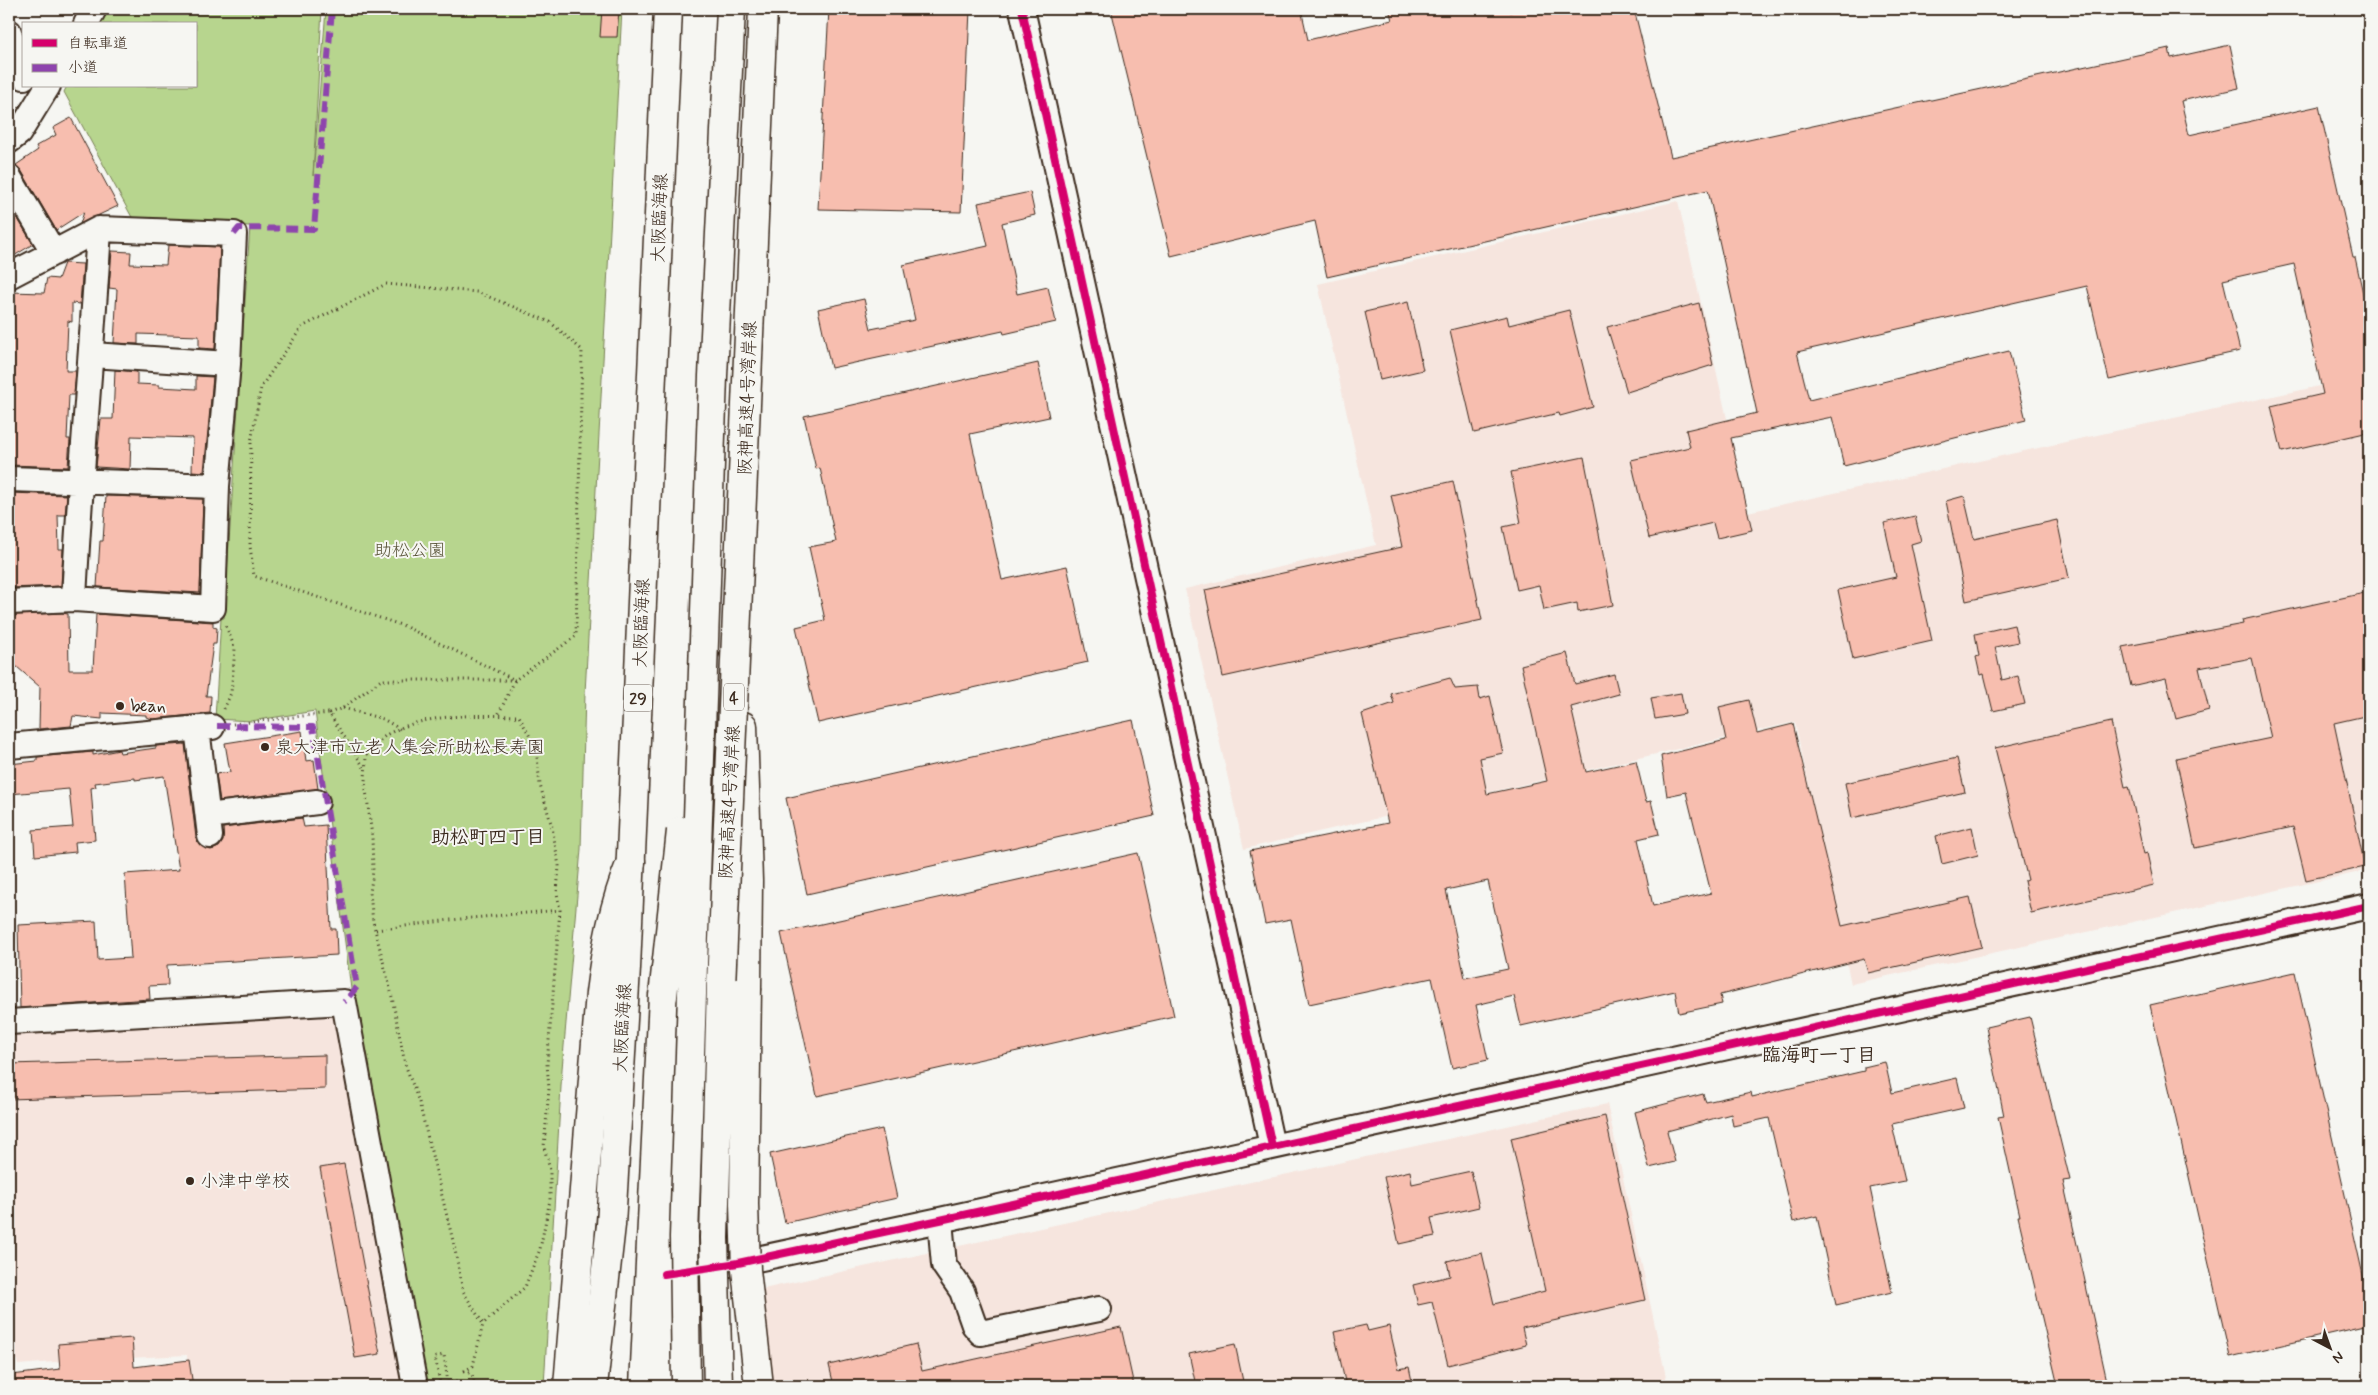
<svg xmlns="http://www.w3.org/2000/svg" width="2378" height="1395" font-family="Mynerve,'Klee One',sans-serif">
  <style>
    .built { fill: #f6e5de }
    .green { fill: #b7d58e; stroke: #798056 }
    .building { fill: #f7beaf; stroke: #3b2a1e; fill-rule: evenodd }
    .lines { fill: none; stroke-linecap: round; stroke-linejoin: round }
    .minor-casing { stroke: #3b2a1e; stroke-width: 28 }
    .major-casing { stroke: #3b2a1e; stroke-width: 31 }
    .highway-casing { stroke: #3b2a1e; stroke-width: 31 }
    .path { stroke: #3b2a1e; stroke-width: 3; stroke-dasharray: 1 4; stroke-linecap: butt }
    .minor { stroke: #f6f6f2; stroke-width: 24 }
    .major { stroke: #f6f6f2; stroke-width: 28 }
    .highway { stroke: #f6f6f2; stroke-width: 28 }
    .highway-bridge-casing { stroke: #3b2a1e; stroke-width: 31; stroke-linecap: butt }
    .highway-bridge { stroke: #f6f6f2; stroke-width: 28 }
    .quiet { stroke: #8e44ad; stroke-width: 6; stroke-dasharray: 12 6; stroke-linecap: butt }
    .cycleway-casing { stroke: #f6f6f2; stroke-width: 11 }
    .cycleway { stroke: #d6006c; stroke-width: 8 }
    .poi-dot { fill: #3b2a1e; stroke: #f6f6f2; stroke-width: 2 }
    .labels { text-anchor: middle; stroke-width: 4; stroke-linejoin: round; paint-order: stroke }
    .shield { fill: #f6f6f2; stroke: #73675e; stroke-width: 1 }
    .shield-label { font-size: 16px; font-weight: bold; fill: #3b2a1e }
    .street-label { font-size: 18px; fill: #3b2a1e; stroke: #f6f6f2 }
    .park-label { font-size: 18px; fill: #5a553a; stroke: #f6f6f2 }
    .poi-label { font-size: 18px; fill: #3b2a1e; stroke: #f6f6f2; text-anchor: start }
    .neighbourhood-label { font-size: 19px; font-weight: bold; fill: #3b2a1e; stroke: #f6f6f2 }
  </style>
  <rect width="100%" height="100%" fill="#f6f6f2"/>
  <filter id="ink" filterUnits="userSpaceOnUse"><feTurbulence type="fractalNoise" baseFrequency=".02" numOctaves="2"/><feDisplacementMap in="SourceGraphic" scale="10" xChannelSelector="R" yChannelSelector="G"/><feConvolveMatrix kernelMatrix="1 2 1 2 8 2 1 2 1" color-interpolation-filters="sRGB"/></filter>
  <g filter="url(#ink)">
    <path class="built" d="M 1678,201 L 1748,512 L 2369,375 L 2369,870 L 1851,984 L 1795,722 L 1244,849 L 1185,589 L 1376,545 L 1318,284 Z
      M 328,1013 L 343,1025 L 407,1378 L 400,1386 L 306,1383 L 188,1386 L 187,1355 L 129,1358 L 128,1356 L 18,1365 L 9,1329 L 9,1033 Z
      M 1607,1104 L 1668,1386 L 773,1386 L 764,1343 L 763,1289 Z"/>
    <path class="green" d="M 106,9 L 322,9 L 313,176 L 326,9 L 622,9 L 585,693 L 581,849 L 562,1069 L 544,1386 L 425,1386 L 351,989 L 315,711 L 251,721 L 215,719 L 221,618 L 224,618 L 250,226 L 134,221 L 64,92 L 67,86 L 196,86 L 196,24 L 98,24 Z"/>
    <path class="building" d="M 602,9 L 619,9 L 617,37 L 600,37 Z
      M 829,9 L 970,9 L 961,212 L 818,209 Z
      M 1111,9 L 1301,9 L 1308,40 L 1392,20 L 1389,9 L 1510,9 L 1510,12 L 1526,9 L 1634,9 L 1671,157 L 2169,48 L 2171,58 L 2230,45 L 2239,88 L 2181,101 L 2189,135 L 2319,106 L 2353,257 L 2355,257 L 2369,321 L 2369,432 L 2282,452 L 2271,406 L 2323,394 L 2294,264 L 2223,280 L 2240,351 L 2109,380 L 2087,286 L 1797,352 L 1809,400 L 2009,351 L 2026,420 L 1844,466 L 1832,417 L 1731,438 L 1752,530 L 1717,538 L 1713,523 L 1649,538 L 1631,460 L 1690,447 L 1686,430 L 1757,413 L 1708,190 L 1327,277 L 1315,221 L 1171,256 Z
      M 71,118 L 118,206 L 80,224 L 84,212 L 56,230 L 21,170 L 16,165 L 38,150 L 36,146 L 56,135 L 53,128 Z
      M 1030,192 L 1035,215 L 1002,223 L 1017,294 L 1048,287 L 1056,322 L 1004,334 L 1003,331 L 831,368 L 818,309 L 864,299 L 871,329 L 915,320 L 903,265 L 988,246 L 978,203 Z
      M 9,204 L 33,244 L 9,259 Z
      M 168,245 L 220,247 L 215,349 L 199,348 L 199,336 L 138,334 L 138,344 L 114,343 L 117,289 L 109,288 L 112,251 L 131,252 L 130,264 L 166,265 Z
      M 64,263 L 83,264 L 80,304 L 72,303 L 72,322 L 68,321 L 66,371 L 76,371 L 74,395 L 69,395 L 67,439 L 70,439 L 68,467 L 9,465 L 10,292 L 44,293 L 47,278 L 58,279 Z
      M 1408,302 L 1423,370 L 1380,380 L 1365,312 Z
      M 1699,303 L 1713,365 L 1627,392 L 1607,327 Z
      M 1569,310 L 1593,407 L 1560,416 L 1559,413 L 1474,433 L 1450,330 L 1507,316 L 1509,325 Z
      M 1038,363 L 1049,417 L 970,434 L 1002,580 L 1067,566 L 1088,662 L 818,723 L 796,627 L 825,620 L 809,547 L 836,542 L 820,468 L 816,469 L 804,416 Z
      M 115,370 L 137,372 L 137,384 L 159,385 L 159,387 L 196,389 L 196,376 L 213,377 L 204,472 L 192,471 L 193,438 L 131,436 L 130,469 L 96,467 L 101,419 L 113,419 Z
      M 1584,457 L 1613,605 L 1578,612 L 1577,603 L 1544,610 L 1539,585 L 1517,590 L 1503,527 L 1521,523 L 1511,472 Z
      M 1453,481 L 1482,620 L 1223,677 L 1205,590 L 1402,547 L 1391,495 Z
      M 9,493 L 67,495 L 65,515 L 58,515 L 59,549 L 63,549 L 61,586 L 9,588 Z
      M 106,496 L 203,499 L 200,593 L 97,587 L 100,541 L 103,541 Z
      M 1964,496 L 1974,539 L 2057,520 L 2069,578 L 1966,601 L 1946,501 Z
      M 1915,516 L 1921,541 L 1911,544 L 1932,641 L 1853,659 L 1838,590 L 1896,577 L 1884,523 Z
      M 2369,592 L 2369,715 L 2334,723 L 2365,867 L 2306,880 L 2293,827 L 2195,848 L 2176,758 L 2271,738 L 2252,658 L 2199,668 L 2209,710 L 2176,719 L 2166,678 L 2131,686 L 2122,647 L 2243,624 L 2242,620 Z
      M 62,613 L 68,614 L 69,670 L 93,670 L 96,614 L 213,622 L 213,627 L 217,628 L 216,644 L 213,644 L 206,696 L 211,696 L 210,713 L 153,719 L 146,717 L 146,715 L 102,713 L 102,719 L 73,716 L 71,726 L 39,729 L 40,687 L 9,660 L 9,625 L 16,615 Z
      M 2014,625 L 2018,642 L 1995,647 L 2002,680 L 2018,676 L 2025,704 L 1993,711 L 1984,674 L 1980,675 L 1976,657 L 1979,656 L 1975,634 Z
      M 1567,653 L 1575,684 L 1614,674 L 1619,694 L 1571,707 L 1586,772 L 1636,761 L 1646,802 L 1651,801 L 1659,834 L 1638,839 L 1653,906 L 1711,893 L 1686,792 L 1667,796 L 1661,756 L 1726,740 L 1719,707 L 1749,700 L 1757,733 L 1793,724 L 1842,926 L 1970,897 L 1982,947 L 1868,973 L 1864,959 L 1720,995 L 1722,1004 L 1679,1013 L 1675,991 L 1521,1026 L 1514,996 L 1476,1005 L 1488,1060 L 1452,1068 L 1432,978 L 1309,1004 L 1291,919 L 1265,924 L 1250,851 L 1388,823 L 1362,714 L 1394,703 L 1391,694 L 1450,678 L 1455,689 L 1478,687 L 1480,699 L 1490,696 L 1503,753 L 1480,758 L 1487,794 L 1547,781 L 1521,665 ZM 1488,881 L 1508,969 L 1465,978 L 1446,890 Z
      M 1681,693 L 1685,714 L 1655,719 L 1651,698 Z
      M 1133,720 L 1154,816 L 807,894 L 786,798 Z
      M 2111,722 L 2125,787 L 2129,786 L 2144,854 L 2147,853 L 2154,885 L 2031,913 L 2024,881 L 2028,880 L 1995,748 Z
      M 302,731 L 306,761 L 314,760 L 318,789 L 220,801 L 216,774 L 230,772 L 225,743 Z
      M 185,744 L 196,838 L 199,844 L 204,848 L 211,850 L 219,847 L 223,841 L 223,828 L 302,818 L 304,827 L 326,825 L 331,929 L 336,929 L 337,955 L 167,965 L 168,985 L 149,986 L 150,999 L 20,1008 L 18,925 L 96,921 L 98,960 L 131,958 L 125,874 L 179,870 L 164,776 L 135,780 L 135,778 L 95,783 L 96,787 L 91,788 L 95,840 L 75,842 L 76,852 L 35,856 L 33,830 L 73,827 L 69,789 L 9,794 L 9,764 L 37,761 L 37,757 L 93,752 L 93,755 L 119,750 L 120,753 L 156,748 L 156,746 Z
      M 1957,758 L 1965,792 L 1852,818 L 1845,783 Z
      M 1972,827 L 1978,855 L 1942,864 L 1936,836 Z
      M 1138,853 L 1174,1016 L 817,1096 L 781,933 Z
      M 2295,972 L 2369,1302 L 2369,1325 L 2230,1357 L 2150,1005 Z
      M 2030,1017 L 2070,1180 L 2063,1181 L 2108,1386 L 2058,1386 L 2018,1216 L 2020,1216 L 1998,1117 L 2004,1116 L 1986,1027 Z
      M 325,1055 L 325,1089 L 9,1099 L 9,1064 Z
      M 1885,1062 L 1892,1093 L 1957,1078 L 1964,1108 L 1892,1124 L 1905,1181 L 1870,1188 L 1892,1292 L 1836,1305 L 1817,1216 L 1793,1222 L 1769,1118 L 1733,1126 L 1731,1114 L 1667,1131 L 1675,1162 L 1649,1168 L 1635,1112 L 1703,1094 L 1706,1102 L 1751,1092 L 1752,1097 L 1864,1071 L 1864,1067 Z
      M 1605,1116 L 1645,1300 L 1522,1328 L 1526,1345 L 1448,1365 L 1432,1302 L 1418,1305 L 1413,1285 L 1450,1276 L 1447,1261 L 1482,1253 L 1494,1304 L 1545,1291 L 1511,1138 Z
      M 882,1129 L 897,1198 L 785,1223 L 770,1154 Z
      M 344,1164 L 380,1354 L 355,1358 L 320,1168 Z
      M 1410,1171 L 1412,1184 L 1471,1171 L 1479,1207 L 1431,1218 L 1435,1236 L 1399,1244 L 1384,1177 Z
      M 1366,1325 L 1368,1331 L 1389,1326 L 1399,1369 L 1409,1367 L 1413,1386 L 1346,1386 L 1334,1332 Z
      M 1121,1327 L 1134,1386 L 834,1386 L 829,1365 L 916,1344 L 922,1371 Z
      M 132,1338 L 134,1367 L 189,1360 L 193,1386 L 13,1386 L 12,1375 L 60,1369 L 58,1344 Z
      M 1235,1344 L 1244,1386 L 1196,1386 L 1189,1354 Z"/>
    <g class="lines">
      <defs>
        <path id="minor" d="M 1022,9 L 1272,1146
          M 86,24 L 94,9
          M 9,32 L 24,77
          M 9,141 L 19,133 L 48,86
          M 9,177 L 54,253
          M 9,276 L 99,229 L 234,234 L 228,364 L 217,486 L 213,608 L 74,599 L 9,602
          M 92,355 L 228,364
          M 9,479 L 217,486
          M 74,599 C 80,476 92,353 99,229
          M 197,728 L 210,836
          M 9,746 L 212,727
          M 208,816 L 317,802
          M 9,1022 L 344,1002 L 415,1386
          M 940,1220 L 944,1265 L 962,1291 L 974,1325 L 981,1333 L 1099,1309
          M 665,1274 L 738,1263 L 940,1220 L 2369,906"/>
        <path id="major" d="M 705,657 L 721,709 L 723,742
          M 593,1386 L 611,1225 L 626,968 L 668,9
          M 658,1386 L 679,952"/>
        <path id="highway" d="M 743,726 L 748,881 L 747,988
          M 568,1386 L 600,993 C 606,946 613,906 631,862
          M 644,1386 L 663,996"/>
      </defs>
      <use href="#minor" class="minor-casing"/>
      <use href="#major" class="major-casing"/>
      <use href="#highway" class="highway-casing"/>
      <path class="path" d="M 343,708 L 381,680 L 515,680 L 404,626 L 254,576 L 250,546 L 251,442 L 261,387 L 302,327 L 386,284 L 477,292 L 550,322 L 582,350 L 576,636 L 515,680 L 498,715
        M 224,709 L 231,693 L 235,649 L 226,626
        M 329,713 L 343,708 L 383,719 L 400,729
        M 233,724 L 329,713 L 365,769
        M 376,930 L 450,920 L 560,910
        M 464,1371 L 473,1366 L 483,1324 L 463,1291 L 454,1245 L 419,1102 L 405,1064 L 391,992 L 373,922 L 370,893 L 373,871 L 372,836 L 365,782 L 366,756 C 372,749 380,739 388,734 C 426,713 477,715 519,716 L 536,748 L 540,785 L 552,827 L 559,866 L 557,893 L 560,910 L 547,1064 L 549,1089 L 544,1147 L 550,1170 L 550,1200 L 540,1249 L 525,1287 L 483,1324
        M 464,1371 L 472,1374 L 475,1386
        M 437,1383 L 440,1383 L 435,1357 L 444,1355 L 448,1383 L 456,1381 L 460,1385
        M 453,1386 L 474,1382
        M 514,1386 L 520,1386"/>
      <use href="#minor" class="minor"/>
      <use href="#major" class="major"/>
      <use href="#highway" class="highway"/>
      <defs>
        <path id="highway-bridge" d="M 747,988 L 744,1204 L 746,1270 L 759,1386
          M 663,996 L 681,831
          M 686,1386 L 684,1237 L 692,994 L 713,376 L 731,9
          M 718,1386 L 714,1238 L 721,986 L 763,9"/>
      </defs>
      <use href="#highway-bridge" class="highway-bridge-casing"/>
      <use href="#highway-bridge" class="highway-bridge"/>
      <path class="quiet" d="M 234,234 L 239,228 L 314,229 L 332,9
        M 217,726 L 313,727 L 357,987 L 344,1002"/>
      <defs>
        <path id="cycleway" d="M 1022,9 L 1272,1146
          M 664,1274 L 738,1263 L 940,1220 L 2369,906"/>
      </defs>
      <use href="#cycleway" class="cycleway-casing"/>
      <use href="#cycleway" class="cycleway"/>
    </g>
  </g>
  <g class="poi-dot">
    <circle cx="120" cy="706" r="5"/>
    <circle cx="265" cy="747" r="5"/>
    <circle cx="190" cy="1181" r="5"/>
  </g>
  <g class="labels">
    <g class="shield">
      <rect x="724" y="683.5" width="20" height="27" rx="4"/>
      <rect x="624" y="684.5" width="28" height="27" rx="4"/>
    </g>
    <g class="shield-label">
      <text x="734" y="703">4</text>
      <text x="638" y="704">29</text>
    </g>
    <g class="street-label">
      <text transform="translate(659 218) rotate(-88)" y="6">大阪臨海線</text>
      <text transform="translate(747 398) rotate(-88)" y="6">阪神高速4号湾岸線</text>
      <text transform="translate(641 623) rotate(-88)" y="6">大阪臨海線</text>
      <text transform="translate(729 802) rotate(-87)" y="6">阪神高速4号湾岸線</text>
      <text transform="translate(622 1028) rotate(-87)" y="6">大阪臨海線</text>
    </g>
    <g class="park-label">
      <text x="410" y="556">助松公園</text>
    </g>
    <g class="poi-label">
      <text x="130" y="712">bean</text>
      <text x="275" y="753">泉大津市立老人集会所助松長寿園</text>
      <text x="200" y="1187">小津中学校</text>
    </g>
    <g class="neighbourhood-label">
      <text x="488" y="843">助松町四丁目</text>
      <text x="1819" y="1061">臨海町一丁目</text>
    </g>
  </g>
  <rect width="2378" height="1395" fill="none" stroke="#f6f6f2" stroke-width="30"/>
  <rect x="15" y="15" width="2348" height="1365" fill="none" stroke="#3b2a1e" stroke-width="2" filter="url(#ink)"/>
  <rect x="22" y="22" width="175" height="65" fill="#f6f6f2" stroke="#aba49d"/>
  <rect x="32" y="39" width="25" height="8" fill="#d6006c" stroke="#aba49d"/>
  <text x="68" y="48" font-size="15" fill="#3b2a1e">自転車道</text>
  <rect x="32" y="64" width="25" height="8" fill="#8e44ad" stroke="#aba49d"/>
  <text x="68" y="72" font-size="15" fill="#3b2a1e">小道</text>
  <g transform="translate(2330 1348) rotate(139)" stroke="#f6f6f2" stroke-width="4" paint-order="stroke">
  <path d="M0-4L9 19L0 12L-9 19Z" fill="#3b2a1e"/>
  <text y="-8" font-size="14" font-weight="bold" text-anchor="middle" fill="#3b2a1e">N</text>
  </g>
</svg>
